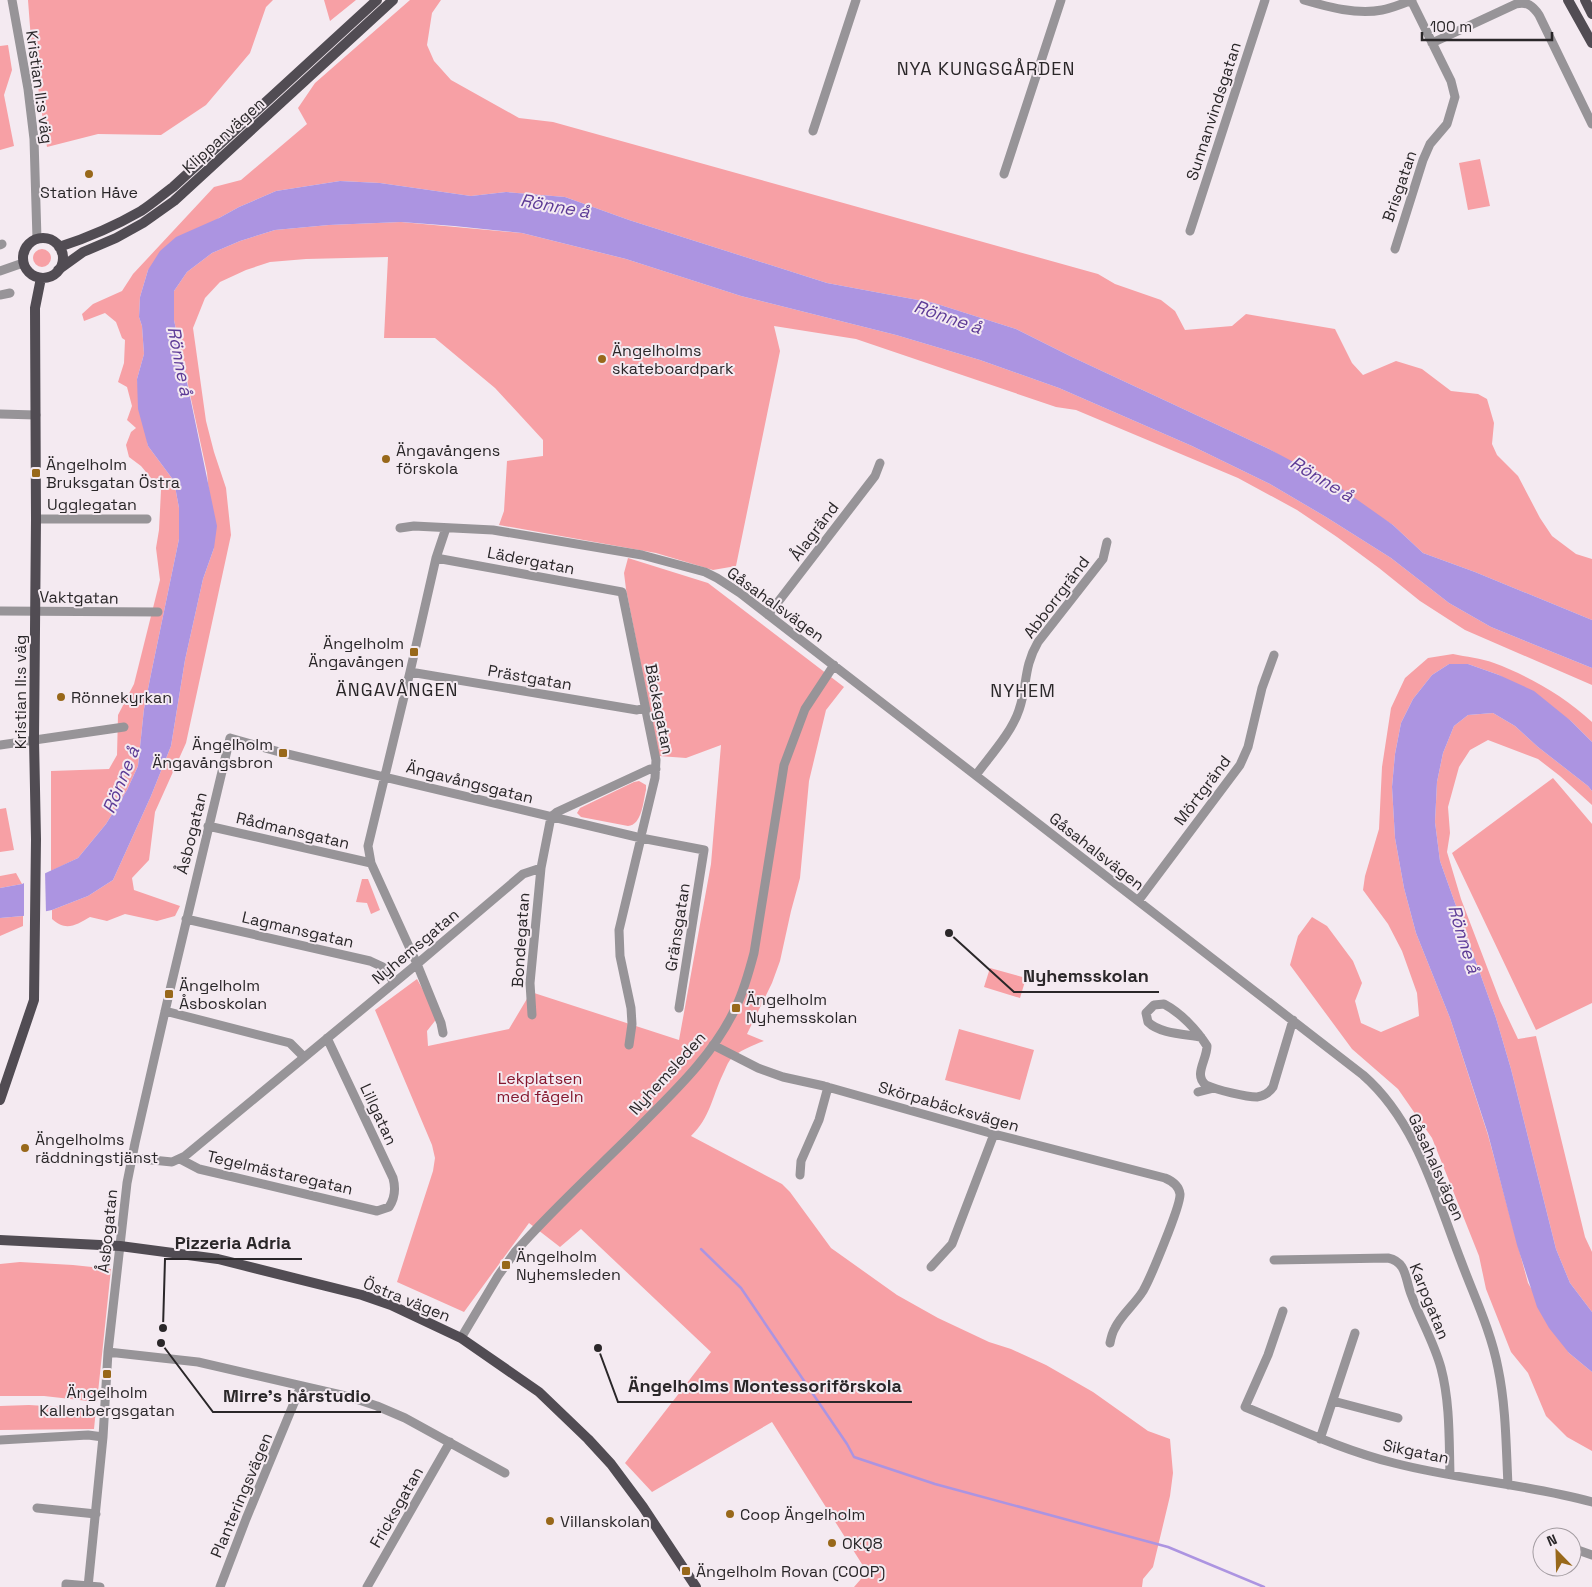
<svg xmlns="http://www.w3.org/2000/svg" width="1592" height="1587" font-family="'Space Grotesk',sans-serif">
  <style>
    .green { fill: #f7a0a5 }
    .water { fill: #ac94e1 }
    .pier { fill: #f4eaf1 }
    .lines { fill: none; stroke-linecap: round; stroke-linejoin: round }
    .stream { stroke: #ac94e1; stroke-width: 2.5 }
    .minor { stroke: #979498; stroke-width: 9 }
    .major { stroke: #514c53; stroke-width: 10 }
    .poi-dot { fill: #98681a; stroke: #f4eaf1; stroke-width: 2 }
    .labels { text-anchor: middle; stroke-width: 4; stroke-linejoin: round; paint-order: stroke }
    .street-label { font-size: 16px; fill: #2a2729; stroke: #f4eaf1 }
    .poi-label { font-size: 16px; fill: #2a2729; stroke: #f4eaf1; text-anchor: start }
    .park-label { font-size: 16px; fill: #84172e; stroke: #f4eaf1 }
    .neighbourhood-label { font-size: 18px; letter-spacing: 1px; fill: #2a2729; stroke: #f4eaf1 }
    .water-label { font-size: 18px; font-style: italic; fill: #5d3b96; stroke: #f4eaf1 }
    .leader { fill: none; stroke: #2a2729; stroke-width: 2 }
    .callout-dot { fill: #2a2729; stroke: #f4eaf1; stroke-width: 2 }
    .callout-label { font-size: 18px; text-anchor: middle; font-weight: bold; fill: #2a2729; stroke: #f4eaf1; stroke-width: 4; stroke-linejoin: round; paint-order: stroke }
  </style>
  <rect width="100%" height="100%" fill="#f4eaf1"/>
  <path class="green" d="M 28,0 L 273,0 L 266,7 L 250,53 L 206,105 L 161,135 L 98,134 L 47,147 L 31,40 Z
    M 324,0 L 356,0 L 330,21 Z
    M 410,0 L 441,0 L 432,13 L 427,45 L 434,61 L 451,80 L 519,118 L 553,122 L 1098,274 L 1115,284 L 1161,300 L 1175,311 L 1185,330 L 1232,326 L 1246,314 L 1335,329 L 1352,363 L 1363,375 L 1396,361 L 1422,369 L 1451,391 L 1478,394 L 1487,399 L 1494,423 L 1492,444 L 1497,455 L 1518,476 L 1540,518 L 1552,536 L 1576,554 L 1592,559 L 1592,620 L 1475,572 L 1423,553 L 1393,525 L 1269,449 L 1072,357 L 1016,329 L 934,303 L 827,283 L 629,220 L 565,197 L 506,192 L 471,196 L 380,183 L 340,181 L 276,191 L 239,207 L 219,218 L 148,270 L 140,297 L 139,317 L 142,326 L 144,354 L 137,379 L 148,446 L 174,481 L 179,508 L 179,539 L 151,674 L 144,709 L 138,766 L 127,790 L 106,824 L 78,858 L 51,871 L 51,771 L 109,769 L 117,755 L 118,715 L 134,684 L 160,580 L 156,548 L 159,530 L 161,490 L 141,466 L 129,457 L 126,445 L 131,432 L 136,428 L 127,420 L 132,406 L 127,387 L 118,382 L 124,363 L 125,340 L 122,338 L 116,322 L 105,313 L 84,321 L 82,314 L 93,304 L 122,291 L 133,274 L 214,187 L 241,180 L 307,124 L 298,108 L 315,83 Z
    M 8,45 L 12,70 L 4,95 L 14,146 L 0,150 L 0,46 Z
    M 1480,159 L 1490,206 L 1468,210 L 1459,163 Z
    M 401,222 L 522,233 L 626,259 L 741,296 L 896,335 L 980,360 L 1059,388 L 1192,446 L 1270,484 L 1326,517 L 1391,558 L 1449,603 L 1491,627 L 1592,668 L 1592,685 L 1465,630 L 1420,601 L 1379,568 L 1337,537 L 1297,510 L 1238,478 L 1076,410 L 1056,407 L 856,339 L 774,326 L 780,351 L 736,566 L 713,570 L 656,553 L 499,525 L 504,511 L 507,461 L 543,456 L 543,440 L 495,388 L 435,338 L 384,338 L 388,257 L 306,259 L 270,262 L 246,270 L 220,282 L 205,298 L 193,328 L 206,421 L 214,452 L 226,488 L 231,535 L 186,743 L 155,812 L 149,860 L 132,878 L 134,890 L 180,906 L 175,916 L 157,921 L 125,914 L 107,921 L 90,917 C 76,925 66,932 52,919 L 52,910 L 88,896 L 113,880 L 151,796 L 171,746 L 185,660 L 203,579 L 214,548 L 207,473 L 174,320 L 174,291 L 187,272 L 212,253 L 240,241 L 275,230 L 329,225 Z
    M33 258a9 9 0 1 1 18 0a9 9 0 1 1-18 0Z
    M 628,558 L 708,583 L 844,687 L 826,710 L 809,781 L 800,878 L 791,911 L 780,961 L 772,983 L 747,1034 L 764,1041 C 753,1045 738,1051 730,1060 C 727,1064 725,1070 723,1074 C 712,1097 710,1118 691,1136 L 782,1184 L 790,1192 L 831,1248 L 897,1295 L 938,1318 L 989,1342 L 1011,1349 L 1046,1365 L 1093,1392 L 1148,1431 L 1170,1439 L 1173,1473 L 1170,1496 L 1153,1567 L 1143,1579 L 1142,1587 L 854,1587 L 867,1572 L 772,1422 L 652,1492 L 625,1463 L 711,1352 L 581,1229 L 560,1247 L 529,1223 L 464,1312 L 397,1282 L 433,1171 L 435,1158 L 432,1145 L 375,1010 L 417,979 L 438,1017 L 427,1031 L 428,1046 L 509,1029 L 531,992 L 679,1040 L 711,864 L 721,745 L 686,758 L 659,756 L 626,589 L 624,573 Z
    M 1453,654 C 1466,657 1481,658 1494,663 C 1529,676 1564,696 1592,722 L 1592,742 L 1571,721 L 1499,675 L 1468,664 L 1449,664 L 1432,675 L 1413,699 L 1401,723 L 1395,754 L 1392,787 L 1395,838 L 1404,888 L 1416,933 L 1450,1018 L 1488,1135 L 1528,1283 L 1569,1353 L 1592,1372 L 1592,1451 L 1567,1437 L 1546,1416 L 1528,1373 L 1511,1352 L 1486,1289 L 1479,1256 L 1432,1138 L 1398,1089 L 1352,1049 L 1290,965 L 1298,936 L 1312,917 L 1327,926 L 1353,961 L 1362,983 L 1355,1001 L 1361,1023 L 1381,1032 L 1419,1016 L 1417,993 L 1402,951 L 1388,924 L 1363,890 L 1365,876 L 1379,829 L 1382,767 L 1391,708 L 1405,678 L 1428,658 Z
    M 1493,713 L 1515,726 L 1538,747 L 1588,786 L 1592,791 L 1592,805 L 1560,776 L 1538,759 L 1488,740 L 1470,750 L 1459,767 L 1448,807 L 1450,833 L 1447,852 L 1461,899 L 1500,1001 L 1518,1039 L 1536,1036 L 1585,1237 L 1592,1252 L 1592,1312 L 1570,1283 L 1556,1249 L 1511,1069 L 1496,1018 L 1440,861 L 1435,822 L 1437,782 L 1443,753 L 1454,726 L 1468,715 Z
    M 1553,778 L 1592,824 L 1592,1003 L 1536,1030 L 1452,853 Z
    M 639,781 L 646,785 L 646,790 C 643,802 642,825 628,826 L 581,817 L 577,813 L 580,808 L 634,782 Z
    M 6,808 L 14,850 L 0,852 L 0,809 Z
    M 16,873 L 22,884 L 0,888 L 0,876 Z
    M 362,879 L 368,879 L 380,910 L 371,914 L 367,903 L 356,902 Z
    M 23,916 L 23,926 L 0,936 L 0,918 Z
    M 990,968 L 1026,978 L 1020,998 L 984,987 Z
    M 959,1029 L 1034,1050 L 1020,1100 L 945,1080 Z
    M 20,1262 L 73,1265 L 111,1269 L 97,1402 L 44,1396 L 0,1396 L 0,1264 Z
    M 29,1405 L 96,1409 L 94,1429 L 0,1430 L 0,1406 Z"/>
  <path class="water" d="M 340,181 L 380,183 L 471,196 L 506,192 L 565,197 L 629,220 L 827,283 L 934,303 L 1016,329 L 1072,357 L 1269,449 L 1335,484 L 1393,525 L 1423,553 L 1475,572 L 1592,620 L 1592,668 L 1491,627 L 1449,603 L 1391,558 L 1326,517 L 1270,484 L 1192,446 L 1059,388 L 980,360 L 896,335 L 741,296 L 626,259 L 522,233 L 454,226 L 401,222 L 329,225 L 275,230 L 240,241 L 212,253 L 187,272 L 174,291 L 174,320 L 217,526 L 214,548 L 203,579 L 185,660 L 171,746 L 151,796 L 113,880 L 88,896 L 52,910 L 23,916 L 0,918 L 0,888 L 22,884 L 78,858 L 106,824 L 127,790 L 138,766 L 144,709 L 151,674 L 179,539 L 179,508 L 174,481 L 148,446 L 138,409 L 137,379 L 144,354 L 142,326 L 139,317 L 140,297 L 148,270 L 160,251 L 176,237 L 219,218 L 239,207 L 276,191 Z
    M 1449,664 L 1468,664 L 1499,675 L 1534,691 L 1571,721 L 1592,742 L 1592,791 L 1588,786 L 1538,747 L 1515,726 L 1493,713 L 1468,715 L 1454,726 L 1443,753 L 1437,782 L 1435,822 L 1440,861 L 1496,1018 L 1511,1069 L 1556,1249 L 1570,1283 L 1592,1312 L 1592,1372 L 1569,1353 L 1549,1328 L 1537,1307 L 1517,1245 L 1488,1134 L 1450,1018 L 1416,933 L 1404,888 L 1395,838 L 1392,787 L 1395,754 L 1401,723 L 1413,699 L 1432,675 Z"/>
  <path class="pier" d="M 45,871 L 46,914 L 24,918 L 24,881 Z"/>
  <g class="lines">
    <path class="stream" d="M 701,1249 L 741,1288 L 847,1444 L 854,1457 L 935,1484 L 1168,1547 L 1264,1587"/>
    <path class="minor" d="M 12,0 L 28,89 L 34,139 L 37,239
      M 1304,0 C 1328,7 1357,15 1382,10 C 1392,8 1402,4 1412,0
      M 1432,43 L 1516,4 C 1527,1 1533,6 1539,15 L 1592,124
      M 813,131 L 856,0
      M 1004,174 L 1061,0
      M 1190,231 L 1265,0
      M 0,245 L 2,244
      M 1395,249 L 1423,160 L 1430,144 L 1447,124 L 1455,97 L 1451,81 L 1411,0
      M 0,271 L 23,263
      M 0,295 L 10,293
      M 0,414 L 36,415
      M 36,519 L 147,519
      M 400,528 L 414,526 L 493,530 L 642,555 L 705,572 L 717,578 L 740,593 L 1363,1075 C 1417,1122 1436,1197 1461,1261 C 1474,1296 1491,1331 1498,1368 C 1506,1406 1506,1446 1508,1485
      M 436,558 L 622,592 L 656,760 L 655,778 L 642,832
      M 0,611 L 158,612
      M 768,615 L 875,476 L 880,463
      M 410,672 L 637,710 L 645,708
      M 0,745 L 124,727
      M 976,775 C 990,756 1012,732 1019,710 C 1028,684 1023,668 1038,642 L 1103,559 L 1107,542
      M 208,826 L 371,863
      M 1138,901 L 1240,765 L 1248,747 L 1262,688 L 1274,655
      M 186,919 L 370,961 L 383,967 L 394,982
      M 165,1011 L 290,1043 L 304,1057
      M 532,1015 L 530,983 L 541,868
      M 443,1033 L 441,1023 L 417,964 L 371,863 L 368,846 L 410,672 L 436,558 L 446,528
      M 1201,1037 C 1185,1034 1160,1034 1148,1022 L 1146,1013 L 1154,1005 L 1164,1004 C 1181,1013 1197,1030 1207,1046 C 1207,1060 1193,1075 1206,1085 C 1217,1090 1246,1097 1257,1097 C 1264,1096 1269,1093 1273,1087 L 1293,1020
      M 629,1045 L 632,1024 L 631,1008 L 620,956 L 619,930 L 641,838
      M 713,1045 L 758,1068 L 783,1077 L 824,1086 L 990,1133 L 1165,1178 C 1172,1181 1179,1186 1180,1194 C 1181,1205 1150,1279 1143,1291 C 1135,1304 1121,1315 1115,1328 C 1112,1333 1111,1338 1110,1343
      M 1198,1092 L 1214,1088
      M 132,1158 L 172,1162 L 185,1156 L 417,964 L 523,874 L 541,868 L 551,817 L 557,812 L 650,769 L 656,769
      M 180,1159 L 199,1169 L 377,1211 L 389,1207 C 395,1198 396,1189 393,1178 L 327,1038
      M 800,1175 L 801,1161 L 819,1120 L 828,1087
      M 1274,1260 L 1388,1258 C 1407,1262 1405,1279 1411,1294 C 1420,1319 1434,1342 1441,1368 C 1450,1402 1449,1439 1450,1474
      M 931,1267 L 952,1244 L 994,1134
      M 1283,1311 L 1268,1355 L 1245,1407 C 1294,1427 1342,1450 1394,1463 C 1459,1480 1527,1484 1592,1502
      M 461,1338 L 498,1276 L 515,1252 C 557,1204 605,1162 649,1117 C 682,1084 716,1050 736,1007 C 744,990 749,972 754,953 L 784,765 L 805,709 L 834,665
      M 108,1352 L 198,1362 L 350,1397 L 377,1406 L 405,1418 L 505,1473
      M 1333,1401 L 1398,1418
      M 1320,1439 L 1355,1333
      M 0,1440 L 88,1435 L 103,1437
      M 37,1508 L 96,1514
      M 1572,1548 L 1592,1555
      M 66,1587 L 66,1584 L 100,1587
      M 88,1587 L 103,1437 L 108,1352 L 127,1183 L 135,1143 L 169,994 L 230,738 L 283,753 L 641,838 L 704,850 L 679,1008
      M 220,1587 L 246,1519 L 301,1386
      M 367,1587 L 450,1442"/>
    <path class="major" d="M 1568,0 L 1592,43
      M 1585,0 L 1592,14
      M23 258a20 20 0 1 1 40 0a20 20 0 1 1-40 0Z
      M 59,247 C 87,238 115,226 141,211 C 152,204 162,195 173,187 L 377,0
      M 58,270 L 83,252 L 116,238 L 143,223 L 174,201 L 393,0
      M 0,1100 L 34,1000 L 36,839 L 34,739 L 36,519 L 35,308 L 41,278
      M 0,1240 L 120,1246 L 218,1259 L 362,1295 L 391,1305 L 461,1338 L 539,1392 L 588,1439 L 611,1464 L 643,1507 L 696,1587"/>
  </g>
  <g class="poi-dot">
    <circle cx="89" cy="174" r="5"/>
    <circle cx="602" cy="359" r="5"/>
    <circle cx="386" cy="459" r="5"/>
    <rect x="31" y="468" width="10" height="10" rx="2.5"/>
    <rect x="409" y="647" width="10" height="10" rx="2.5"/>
    <circle cx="61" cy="697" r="5"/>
    <rect x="278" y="748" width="10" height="10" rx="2.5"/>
    <rect x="164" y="989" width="10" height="10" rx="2.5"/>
    <rect x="731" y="1003" width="10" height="10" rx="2.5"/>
    <circle cx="25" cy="1148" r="5"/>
    <rect x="501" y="1260" width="10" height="10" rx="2.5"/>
    <rect x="102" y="1369" width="10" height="10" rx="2.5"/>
    <circle cx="730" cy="1514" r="5"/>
    <circle cx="550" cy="1521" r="5"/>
    <circle cx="832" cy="1543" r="5"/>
    <rect x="681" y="1566" width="10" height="10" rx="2.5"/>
  </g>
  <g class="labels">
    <g class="street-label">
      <text transform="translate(40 87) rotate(82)" y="6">Kristian II:s väg</text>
      <text transform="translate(1213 111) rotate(-72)" y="6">Sunnanvindsgatan</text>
      <text transform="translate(223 135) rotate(-42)" y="6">Klippanvägen</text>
      <text transform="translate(1399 186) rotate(-71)" y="6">Brisgatan</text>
      <text x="92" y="510">Ugglegatan</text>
      <text transform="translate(814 531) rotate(-53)" y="6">Ålagränd</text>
      <text transform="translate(531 560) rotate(11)" y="6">Lädergatan</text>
      <text transform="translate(79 597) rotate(1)" y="6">Vaktgatan</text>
      <text transform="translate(1056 597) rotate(-53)" y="6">Abborrgränd</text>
      <text transform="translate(776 604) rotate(36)" y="6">Gåsahalsvägen</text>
      <text transform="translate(530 677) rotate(10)" y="6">Prästgatan</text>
      <text transform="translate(20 692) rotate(-90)" y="6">Kristian II:s väg</text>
      <text transform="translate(660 709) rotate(79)" y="6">Bäckagatan</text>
      <text transform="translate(470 782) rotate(14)" y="6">Ängavångsgatan</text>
      <text transform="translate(1202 790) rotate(-53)" y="6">Mörtgränd</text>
      <text transform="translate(293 830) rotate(13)" y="6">Rådmansgatan</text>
      <text transform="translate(191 833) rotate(-76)" y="6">Åsbogatan</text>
      <text transform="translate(1097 851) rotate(38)" y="6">Gåsahalsvägen</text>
      <text transform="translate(677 927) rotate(-81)" y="6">Gränsgatan</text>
      <text transform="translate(298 929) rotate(13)" y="6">Lagmansgatan</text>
      <text transform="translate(520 940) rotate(-86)" y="6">Bondegatan</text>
      <text transform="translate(415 946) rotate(-40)" y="6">Nyhemsgatan</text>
      <text transform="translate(667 1073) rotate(-48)" y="6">Nyhemsleden</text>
      <text transform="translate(949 1106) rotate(16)" y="6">Skörpabäcksvägen</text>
      <text transform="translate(379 1114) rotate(65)" y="6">Lillgatan</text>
      <text transform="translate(1437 1167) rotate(66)" y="6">Gåsahalsvägen</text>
      <text transform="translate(280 1172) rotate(13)" y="6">Tegelmästaregatan</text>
      <text transform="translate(107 1231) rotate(-84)" y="6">Åsbogatan</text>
      <text transform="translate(407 1299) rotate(22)" y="6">Östra vägen</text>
      <text transform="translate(1430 1301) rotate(68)" y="6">Karpgatan</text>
      <text transform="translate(1416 1451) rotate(12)" y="6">Sikgatan</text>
      <text transform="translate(241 1495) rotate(-67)" y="6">Planteringsvägen</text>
      <text transform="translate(396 1507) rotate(-60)" y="6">Fricksgatan</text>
    </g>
    <g class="poi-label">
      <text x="89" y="198" text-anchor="middle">Station Håve</text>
      <text x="612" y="356">Ängelholms<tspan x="612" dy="18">skateboardpark</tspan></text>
      <text x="396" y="456">Ängavångens<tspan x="396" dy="18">förskola</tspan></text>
      <text x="46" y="470">Ängelholm<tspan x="46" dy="18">Bruksgatan Östra</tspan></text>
      <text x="404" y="649" text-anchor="end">Ängelholm<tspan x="404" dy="18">Ängavången</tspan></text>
      <text x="71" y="703">Rönnekyrkan</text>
      <text x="273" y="750" text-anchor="end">Ängelholm<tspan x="273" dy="18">Ängavångsbron</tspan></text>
      <text x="179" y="991">Ängelholm<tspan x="179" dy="18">Åsboskolan</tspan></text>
      <text x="746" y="1005">Ängelholm<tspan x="746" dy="18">Nyhemsskolan</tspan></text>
      <text x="35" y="1145">Ängelholms<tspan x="35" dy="18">räddningstjänst</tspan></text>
      <text x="516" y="1262">Ängelholm<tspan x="516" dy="18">Nyhemsleden</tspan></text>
      <text x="107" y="1398" text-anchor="middle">Ängelholm<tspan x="107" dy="18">Kallenbergsgatan</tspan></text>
      <text x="740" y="1520">Coop Ängelholm</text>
      <text x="560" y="1527">Villanskolan</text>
      <text x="842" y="1549">OKQ8</text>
      <text x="696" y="1577">Ängelholm Rovan (COOP)</text>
    </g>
    <g class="park-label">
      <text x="540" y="1084">Lekplatsen<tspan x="540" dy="18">med fågeln</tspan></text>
    </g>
    <g class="neighbourhood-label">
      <text x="986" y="75">NYA KUNGSGÅRDEN</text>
      <text x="397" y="696">ÄNGAVÅNGEN</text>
      <text x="1023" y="697">NYHEM</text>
    </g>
    <g class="water-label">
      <text transform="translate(555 206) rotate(10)" y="6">Rönne å</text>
      <text transform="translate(948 317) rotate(19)" y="6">Rönne å</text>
      <text transform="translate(180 361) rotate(79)" y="6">Rönne å</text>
      <text transform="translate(1322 479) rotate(31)" y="6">Rönne å</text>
      <text transform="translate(121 780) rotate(-68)" y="6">Rönne å</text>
      <text transform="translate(1464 939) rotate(73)" y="6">Rönne å</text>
    </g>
  </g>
  <path class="leader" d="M949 933L1014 992H1159M163 1328L165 1259H302M598 1348L618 1402H912M161 1343L213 1412H381"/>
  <g class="callout-dot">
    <circle cx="949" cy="933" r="5"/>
    <circle cx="163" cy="1328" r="5"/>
    <circle cx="598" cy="1348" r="5"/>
    <circle cx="161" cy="1343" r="5"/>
  </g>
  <g class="callout-label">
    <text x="1086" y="982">Nyhemsskolan</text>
    <text x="233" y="1249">Pizzeria Adria</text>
    <text x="765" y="1392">Ängelholms Montessoriförskola</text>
    <text x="297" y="1402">Mirre's hårstudio</text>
  </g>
  <g transform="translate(1557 1552) rotate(337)"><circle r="24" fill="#f4eaf1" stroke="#a39ca1"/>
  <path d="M0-4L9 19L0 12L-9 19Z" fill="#98681a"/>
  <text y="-8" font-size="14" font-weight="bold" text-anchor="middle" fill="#2a2729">N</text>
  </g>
  <path d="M1422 32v8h130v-8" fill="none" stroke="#2a2729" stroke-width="2.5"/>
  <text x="1430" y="32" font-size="15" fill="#2a2729" stroke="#f4eaf1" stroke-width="4" paint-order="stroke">100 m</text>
</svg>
